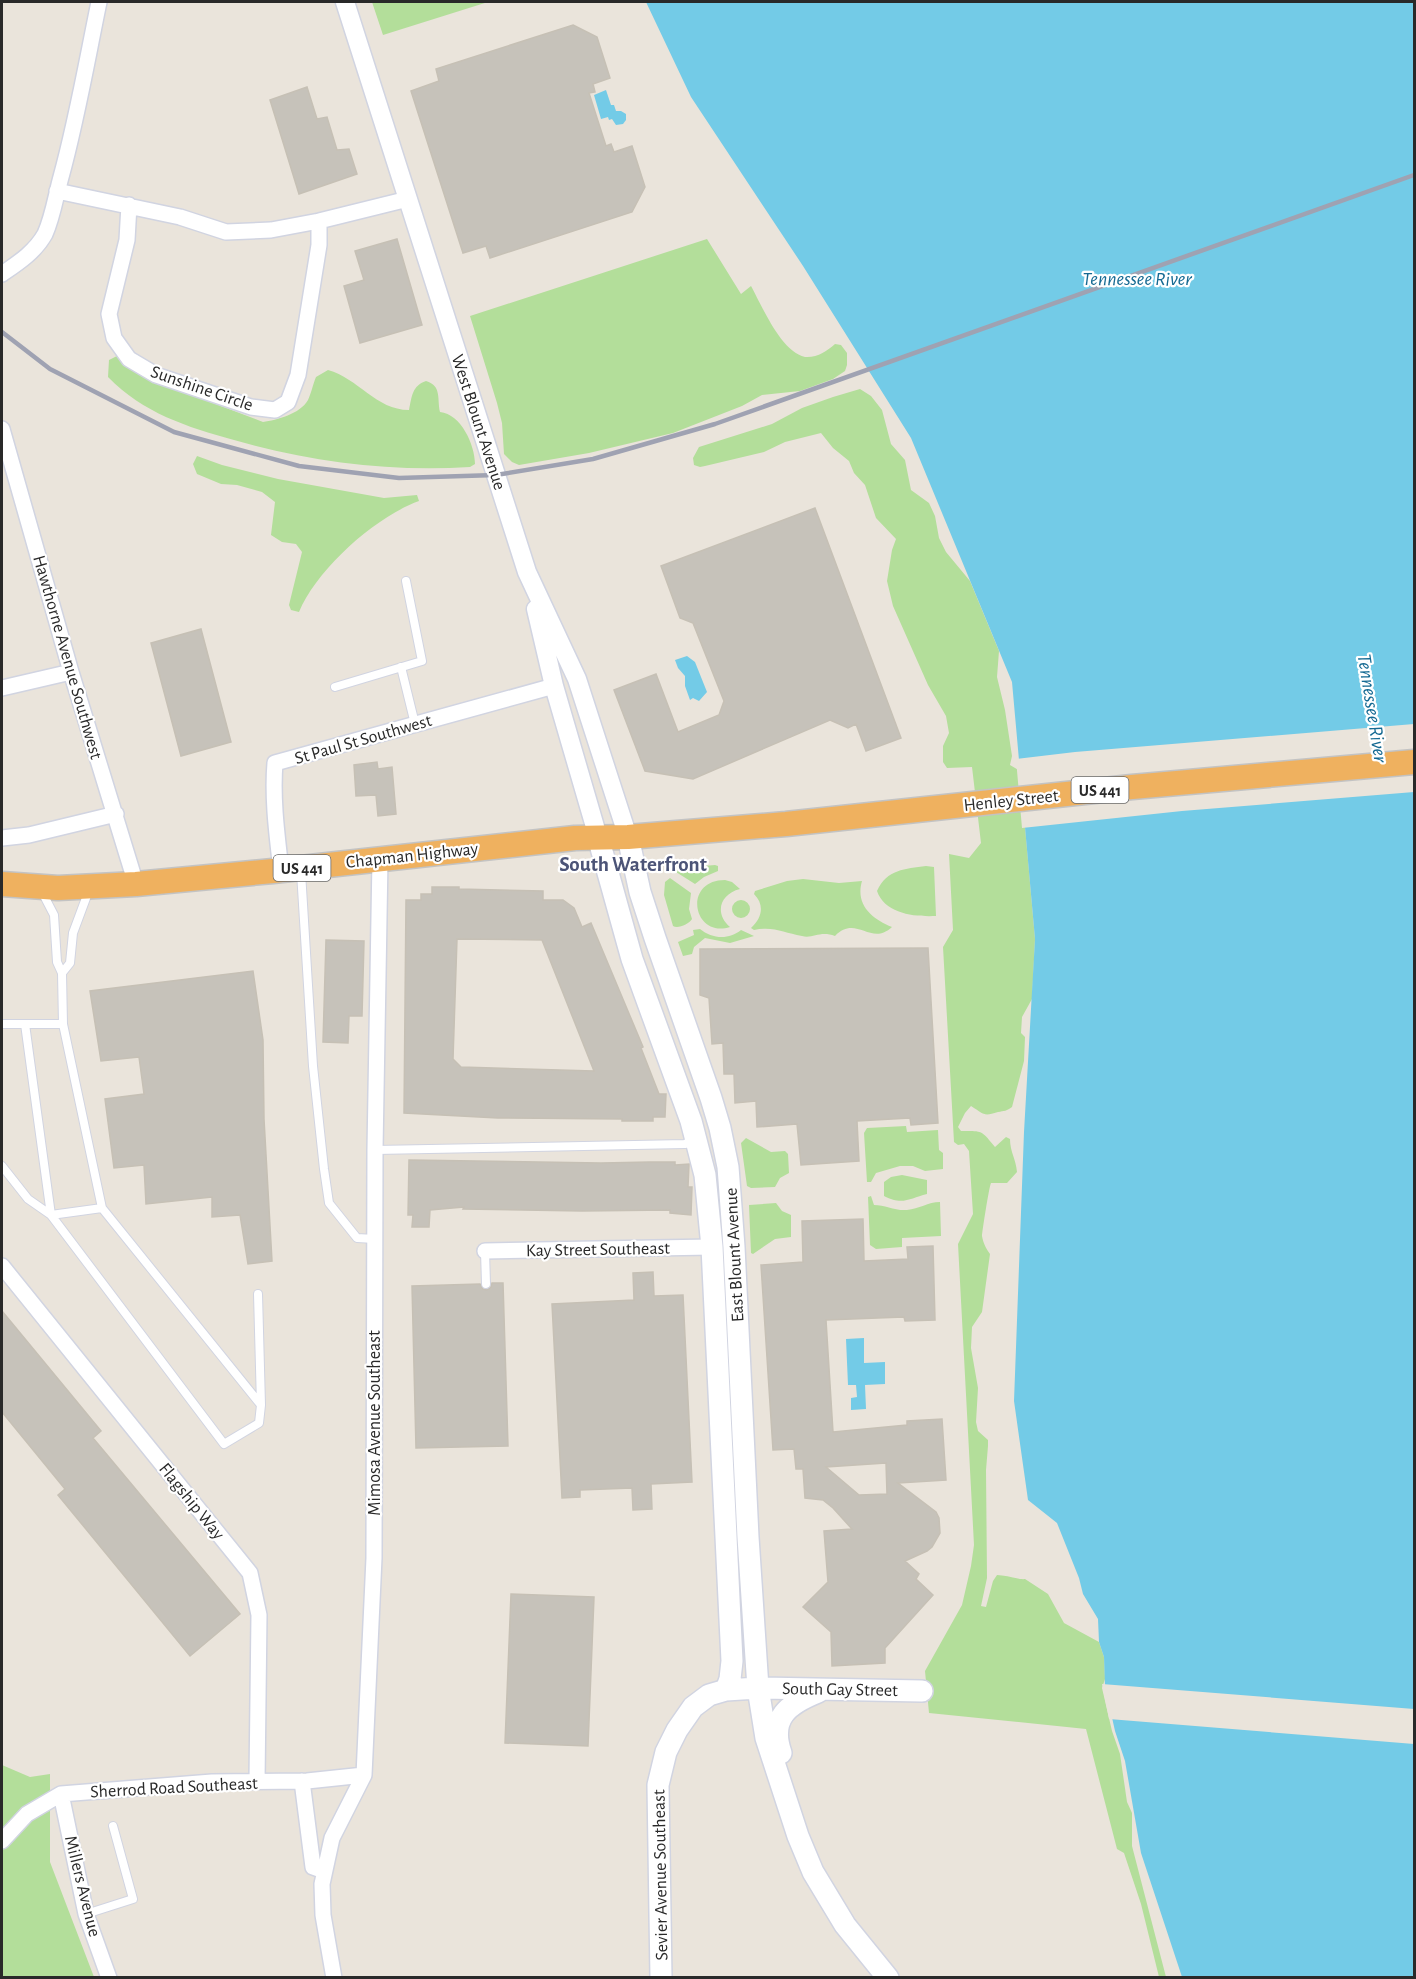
<svg xmlns="http://www.w3.org/2000/svg" width="1416" height="1979" font-family="'Alegreya Sans',sans-serif">
  <style>
    .green { fill: #b3de9a }
    .water { fill: #73cbe7 }
    .pier { fill: #eae4db }
    .building { fill: #c6c2ba; stroke: #c6c0b5; stroke-width: 1.5; fill-rule: evenodd }
    .lines { fill: none; stroke-linecap: round; stroke-linejoin: round }
    .service-casing { stroke: #d1d4e1; stroke-width: 10 }
    .minor-casing { stroke: #d1d4e1; stroke-width: 18 }
    .tertiary-casing { stroke: #d1d4e1; stroke-width: 21 }
    .secondary-casing { stroke: #d1d4e1; stroke-width: 24 }
    .trunk-casing { stroke: #c3c3c3; stroke-width: 27 }
    .service { stroke: #fff; stroke-width: 8 }
    .minor { stroke: #fff; stroke-width: 15 }
    .tertiary { stroke: #fff; stroke-width: 18 }
    .secondary { stroke: #fff; stroke-width: 21 }
    .trunk { stroke: #efb15f; stroke-width: 24 }
    .rail { stroke: #9fa2b2; stroke-width: 4.5 }
    .labels { text-anchor: middle; stroke-width: 4.5; stroke-linejoin: round; paint-order: stroke }
    .shield { fill: #fff; stroke: #696969; stroke-width: 1.5 }
    .shield-label { font-size: 16px; font-weight: bold; fill: #292929 }
    .street-label { font-size: 18px; fill: #292929; stroke: #fff }
    .water-label { font-size: 20px; font-style: italic; fill: #146992; stroke: #fff }
    .quarter-label { font-size: 21px; font-weight: bold; fill: #4c5477; stroke: #fff }
  </style>
  <rect width="100%" height="100%" fill="#eae4db"/>
  <path class="green" d="M 372,2 L 488,2 L 383,35 Z
    M 707,239 L 741,294 L 751,286 C 762,306 781,352 805,357 C 817,358 827,351 835,344 L 841,345 L 847,353 L 847,365 L 845,371 L 833,379 L 800,391 L 762,395 L 742,406 L 673,433 L 589,453 L 519,465 L 512,462 L 504,454 L 502,423 L 497,403 L 470,316 Z
    M 117,356 L 152,380 L 263,422 C 277,420 300,414 308,400 C 311,394 313,384 316,377 L 328,370 C 358,378 376,410 409,410 C 412,396 412,386 426,381 C 442,386 437,398 440,412 C 461,414 475,445 475,464 L 470,467 C 390,472 311,462 234,440 C 187,427 143,413 108,377 L 109,360 Z
    M 860,389 L 871,396 L 882,410 L 891,444 L 905,460 L 911,490 L 929,503 L 935,516 L 939,538 L 946,552 L 970,581 L 999,651 L 997,677 L 1005,710 L 1012,756 L 1010,765 L 1020,771 L 1035,939 L 1032,999 L 1022,1017 L 1021,1033 L 1025,1037 L 1024,1061 L 1012,1107 C 1007,1111 1004,1111 998,1112 C 983,1117 984,1114 971,1106 L 965,1113 L 958,1127 L 961,1131 C 983,1131 981,1130 995,1147 L 1006,1137 L 1010,1139 C 1010,1152 1016,1159 1017,1172 L 1007,1183 L 991,1183 C 989,1187 982,1233 982,1236 C 983,1243 987,1250 990,1254 L 982,1312 L 972,1327 L 971,1348 L 978,1388 L 976,1422 L 978,1431 L 988,1440 L 988,1446 L 986,1470 L 987,1578 L 981,1606 L 986,1607 L 993,1581 L 997,1575 C 1006,1575 1019,1580 1025,1579 L 1048,1594 L 1064,1623 L 1099,1642 L 1104,1657 L 1105,1679 L 1102,1688 L 1112,1731 L 1120,1754 L 1127,1802 L 1132,1813 L 1132,1846 L 1166,1977 L 1159,1977 L 1141,1904 L 1124,1853 L 1117,1849 L 1086,1729 L 929,1713 L 925,1671 L 962,1605 L 971,1566 L 974,1545 L 958,1244 L 973,1214 L 969,1151 L 964,1144 L 958,1145 L 954,1142 L 943,947 L 953,930 L 949,854 L 969,858 L 981,843 L 972,767 L 947,768 L 943,762 L 943,746 L 949,733 L 946,716 L 928,685 L 893,606 L 887,581 L 892,550 L 896,539 L 876,518 L 865,485 L 854,473 L 849,461 L 833,448 L 821,433 L 785,442 L 764,452 L 705,466 L 700,467 L 694,465 L 693,458 L 699,447 L 772,424 L 802,408 L 833,397 Z
    M 197,456 L 222,465 L 278,479 L 384,498 L 417,495 L 419,501 C 375,517 317,569 299,612 L 291,610 L 289,605 L 302,552 L 296,544 L 282,542 L 271,535 L 275,502 L 262,492 L 237,485 L 221,484 L 197,474 L 193,464 Z
    M 715,865 L 718,866 L 718,871 L 704,877 L 695,884 L 676,872 L 680,868 Z
    M 926,866 L 934,867 L 936,916 C 915,917 885,914 877,891 C 887,869 905,869 926,866 Z
    M 670,878 L 691,893 L 689,909 L 692,919 C 689,924 678,929 673,926 L 664,895 L 665,882 Z
    M 803,879 L 839,883 L 862,881 C 855,905 872,919 892,927 C 871,947 856,914 835,936 C 820,930 813,939 802,936 C 784,933 774,926 754,930 L 751,928 C 762,918 765,905 754,894 L 755,891 L 787,881 Z
    M 725,880 L 732,882 L 740,889 C 720,894 714,913 730,927 C 693,939 682,880 725,880 Z
    M732 909a9 9 0 1 1 18 0a9 9 0 1 1-18 0Z
    M 700,929 C 712,939 729,940 741,930 L 754,936 L 730,943 L 705,938 L 694,947 L 692,954 L 683,956 L 678,942 L 694,935 L 693,930 Z
    M 906,1126 L 907,1132 L 938,1130 L 939,1150 L 943,1153 L 943,1169 L 925,1171 L 913,1166 L 900,1166 L 876,1173 L 871,1182 L 867,1182 L 864,1133 L 867,1128 Z
    M 746,1138 L 771,1152 L 785,1151 L 788,1154 L 789,1173 L 780,1178 L 775,1187 L 751,1188 L 747,1186 L 741,1143 Z
    M 902,1175 L 927,1180 L 927,1194 C 910,1198 903,1206 884,1196 L 884,1182 L 891,1177 Z
    M 871,1196 L 874,1205 C 885,1205 895,1211 907,1210 C 919,1209 928,1202 940,1202 L 941,1236 L 902,1238 L 902,1247 L 876,1249 L 870,1245 L 868,1197 Z
    M 776,1203 L 782,1211 L 791,1215 L 791,1237 L 775,1239 L 753,1254 L 751,1253 L 749,1205 Z
    M 2,1765 L 30,1777 L 50,1774 L 50,1862 L 94,1977 L 2,1977 Z"/>
  <path class="water" d="M 646,2 L 1414,2 L 1414,1977 L 1182,1977 L 1141,1853 L 1125,1761 L 1115,1731 L 1105,1686 L 1104,1657 L 1099,1642 L 1098,1619 L 1083,1594 L 1079,1578 L 1057,1523 L 1028,1500 L 1014,1401 L 1024,1132 L 1035,939 L 1012,682 L 911,438 L 803,266 L 691,97 Z
    M 606,90 L 611,105 L 614,105 L 616,111 L 621,111 L 626,114 L 626,120 L 623,124 L 616,125 L 612,119 L 609,120 L 608,117 L 601,119 L 594,95 Z
    M 687,656 L 695,662 L 707,692 L 699,701 L 693,698 L 690,700 L 685,686 L 685,676 L 678,668 L 675,660 Z
    M 864,1338 L 864,1363 L 885,1362 L 885,1384 L 865,1385 L 866,1409 L 851,1410 L 851,1398 L 857,1397 L 856,1385 L 848,1385 L 846,1339 Z"/>
  <path class="pier" d="M 1414,724 L 1414,792 L 1182,811 L 1022,828 L 1016,759 L 1075,752 Z
    M 1102,1684 L 1414,1709 L 1414,1744 L 1109,1719 Z"/>
  <path class="building" d="M 573,25 L 597,37 L 610,78 L 593,84 L 595,92 L 589,93 L 606,146 L 611,144 L 614,152 L 632,146 L 645,187 L 632,212 L 490,258 L 486,246 L 463,253 L 411,91 L 439,81 L 436,69 Z
    M 307,87 L 317,119 L 327,117 L 337,150 L 349,149 L 357,174 L 299,194 L 270,100 Z
    M 397,239 L 422,325 L 360,343 L 344,286 L 364,280 L 355,251 Z
    M 815,508 L 901,738 L 866,751 L 856,724 L 848,728 L 830,720 L 693,779 L 645,771 L 614,690 L 656,674 L 678,732 L 719,715 L 724,701 L 693,623 L 680,618 L 661,566 Z
    M 201,629 L 231,742 L 181,756 L 151,643 Z
    M 377,762 L 378,769 L 392,767 L 396,814 L 378,816 L 376,795 L 356,796 L 354,765 Z
    M 432,887 L 459,887 L 459,889 L 543,891 L 543,900 L 563,900 L 574,908 L 582,927 L 591,923 L 643,1047 L 641,1048 L 659,1094 L 666,1094 L 665,1117 L 653,1117 L 653,1121 L 622,1121 L 622,1119 L 498,1118 L 404,1113 L 406,900 L 421,900 L 421,894 L 432,894 ZM 457,939 L 542,940 L 594,1071 L 461,1067 L 453,1059 Z
    M 326,940 L 364,941 L 362,1016 L 349,1016 L 348,1043 L 323,1042 Z
    M 928,948 L 938,1123 L 911,1125 L 910,1118 L 857,1121 L 859,1161 L 801,1165 L 797,1124 L 757,1127 L 756,1101 L 735,1103 L 734,1074 L 724,1074 L 723,1043 L 712,1044 L 709,998 L 700,995 L 700,949 Z
    M 253,971 L 263,1040 L 264,1119 L 272,1261 L 248,1264 L 240,1215 L 212,1217 L 212,1197 L 146,1204 L 144,1165 L 114,1168 L 105,1099 L 144,1094 L 139,1057 L 101,1061 L 90,991 Z
    M 409,1160 L 601,1163 L 650,1162 L 675,1162 L 675,1165 L 689,1164 L 688,1187 L 692,1187 L 691,1215 L 670,1213 L 670,1210 L 582,1211 L 463,1209 L 464,1207 L 430,1210 L 429,1227 L 412,1227 L 413,1215 L 408,1215 Z
    M 863,1219 L 864,1261 L 908,1259 L 907,1247 L 933,1246 L 935,1320 L 905,1321 L 904,1317 L 826,1320 L 833,1432 L 907,1425 L 907,1421 L 942,1419 L 946,1480 L 898,1483 L 936,1512 L 939,1518 L 940,1533 L 932,1547 L 927,1551 L 905,1561 L 919,1574 L 916,1579 L 933,1595 L 885,1648 L 885,1663 L 832,1666 L 831,1632 L 803,1607 L 828,1582 L 824,1531 L 852,1529 L 833,1508 L 823,1500 L 805,1498 L 803,1469 L 796,1469 L 794,1449 L 773,1450 L 761,1265 L 803,1262 L 802,1221 ZM 886,1463 L 887,1494 L 859,1495 L 826,1467 Z
    M 653,1272 L 654,1296 L 683,1295 L 692,1482 L 651,1484 L 652,1509 L 633,1510 L 632,1488 L 580,1490 L 580,1497 L 562,1498 L 552,1304 L 634,1300 L 633,1273 Z
    M 492,1283 L 503,1283 L 508,1446 L 416,1448 L 412,1286 L 480,1284 L 483,1289 L 487,1290 L 491,1287 Z
    M 2,1311 L 101,1431 L 93,1438 L 240,1614 L 190,1656 L 58,1495 L 65,1489 L 2,1412 Z
    M 511,1594 L 594,1597 L 588,1746 L 505,1743 Z"/>
  <g class="lines">
    <defs>
      <path id="service" d="M 401,667 L 415,724
        M 335,687 L 422,661 L 406,581
        M 301,872 L 313,1066 L 324,1169 L 329,1203 L 357,1238 L 375,1239
        M 62,973 L 70,963 L 73,933 L 89,890
        M 2,1024 L 63,1024 L 62,973 L 57,962 L 54,915 L 41,890
        M 25,1024 L 51,1215 L 224,1444 L 259,1423 L 261,1405 L 102,1208
        M 375,1150 L 685,1144 L 694,1140
        M 2,1166 L 28,1199 L 51,1215 L 102,1208 L 63,1024
        M 485,1251 L 486,1284
        M 258,1294 L 261,1405
        M 86,1914 L 133,1899 L 113,1826"/>
      <path id="minor" d="M 57,191 L 180,217 L 226,232 L 271,230 L 319,221 L 408,199
        M 129,205 L 127,240 L 109,314 L 114,338 L 129,359 L 156,375 L 251,407 L 275,410 L 288,402 L 298,375 L 319,245 L 319,221
        M 2,274 C 18,263 35,252 45,234 C 53,216 56,195 61,177 C 77,119 87,60 99,2
        M 2,429 L 71,672 L 136,884
        M 2,688 L 71,672
        M 2,838 L 29,835 L 116,814
        M 281,870 C 277,835 272,798 275,763 L 554,686
        M 485,1251 L 712,1247
        M 2,1266 L 250,1573 L 259,1615 L 257,1781
        M 302,1781 L 313,1867 L 324,1871
        M 61,1794 L 86,1914 L 109,1978
        M 2,1841 L 27,1814 L 61,1794 L 212,1782 L 307,1781 L 364,1775
        M 334,1978 L 323,1915 L 322,1884 L 332,1838 L 364,1775 L 374,1558 L 375,1150 L 380,859"/>
      <path id="tertiary" d="M 345,2 L 527,572 L 577,679 L 628,837
        M 536,609 L 554,686 L 598,837"/>
      <path id="secondary" d="M 598,837 L 632,959 L 691,1121 L 705,1175 L 712,1247 L 732,1661 L 730,1679 L 726,1690
        M 628,837 L 640,892 L 655,938 L 711,1098 L 720,1128 L 728,1167 L 734,1247 L 748,1537 L 758,1688 L 766,1738 L 798,1836 L 813,1872 L 845,1925 L 888,1978
        M 781,1753 C 769,1718 788,1704 818,1692
        M 661,1978 L 658,1785 L 666,1752 L 677,1730 L 693,1707 L 709,1695 L 726,1690 L 758,1688 L 922,1691"/>
      <path id="trunk" d="M 2,884 L 58,888 L 136,884 L 273,871 L 575,838 L 628,837 L 786,824 L 1132,787 L 1414,762"/>
    </defs>
    <use href="#service" class="service-casing"/>
    <use href="#minor" class="minor-casing"/>
    <use href="#tertiary" class="tertiary-casing"/>
    <use href="#secondary" class="secondary-casing"/>
    <use href="#trunk" class="trunk-casing"/>
    <use href="#service" class="service"/>
    <use href="#minor" class="minor"/>
    <use href="#tertiary" class="tertiary"/>
    <use href="#secondary" class="secondary"/>
    <use href="#trunk" class="trunk"/>
    <path class="rail" d="M 2,332 L 50,369 L 174,432 L 299,466 L 399,478 L 496,475 L 593,459 L 715,424 L 1414,175"/>
  </g>
  <g class="labels">
    <g class="shield">
      <rect x="1071.5" y="777" width="57" height="26" rx="4.5"/>
      <rect x="273.5" y="855" width="57" height="26" rx="4.5"/>
    </g>
    <g class="shield-label">
      <text x="1100" y="796">US 441</text>
      <text x="302" y="874">US 441</text>
    </g>
    <g class="street-label">
      <text transform="translate(202 388) rotate(19)" y="6">Sunshine Circle</text>
      <text transform="translate(479 422) rotate(72)" y="6">West Blount Avenue</text>
      <text transform="translate(68 657) rotate(74)" y="6">Hawthorne Avenue Southwest</text>
      <text transform="translate(363 739) rotate(-16)" y="6">St Paul St Southwest</text>
      <text transform="translate(1011 800) rotate(-6)" y="6">Henley Street</text>
      <text transform="translate(412 855) rotate(-6)" y="6">Chapman Highway</text>
      <text transform="translate(598 1249) rotate(-1)" y="6">Kay Street Southeast</text>
      <text transform="translate(734 1255) rotate(-93)" y="6">East Blount Avenue</text>
      <text transform="translate(374 1423) rotate(-90)" y="6">Mimosa Avenue Southeast</text>
      <text transform="translate(192 1501) rotate(51)" y="6">Flagship Way</text>
      <text transform="translate(840 1689) rotate(1)" y="6">South Gay Street</text>
      <text transform="translate(174 1787) rotate(-3)" y="6">Sherrod Road Southeast</text>
      <text transform="translate(660 1875) rotate(-91)" y="6">Sevier Avenue Southeast</text>
      <text transform="translate(83 1886) rotate(76)" y="6">Millers Avenue</text>
    </g>
    <g class="water-label">
      <text x="1137" y="285">Tennessee River</text>
      <text transform="translate(1373 708) rotate(81)" y="7">Tennessee River</text>
    </g>
    <g class="quarter-label">
      <text x="633" y="871">South Waterfront</text>
    </g>
  </g>
  <rect width="1416" height="1979" fill="none" stroke="#292929" stroke-width="6"/>
</svg>
